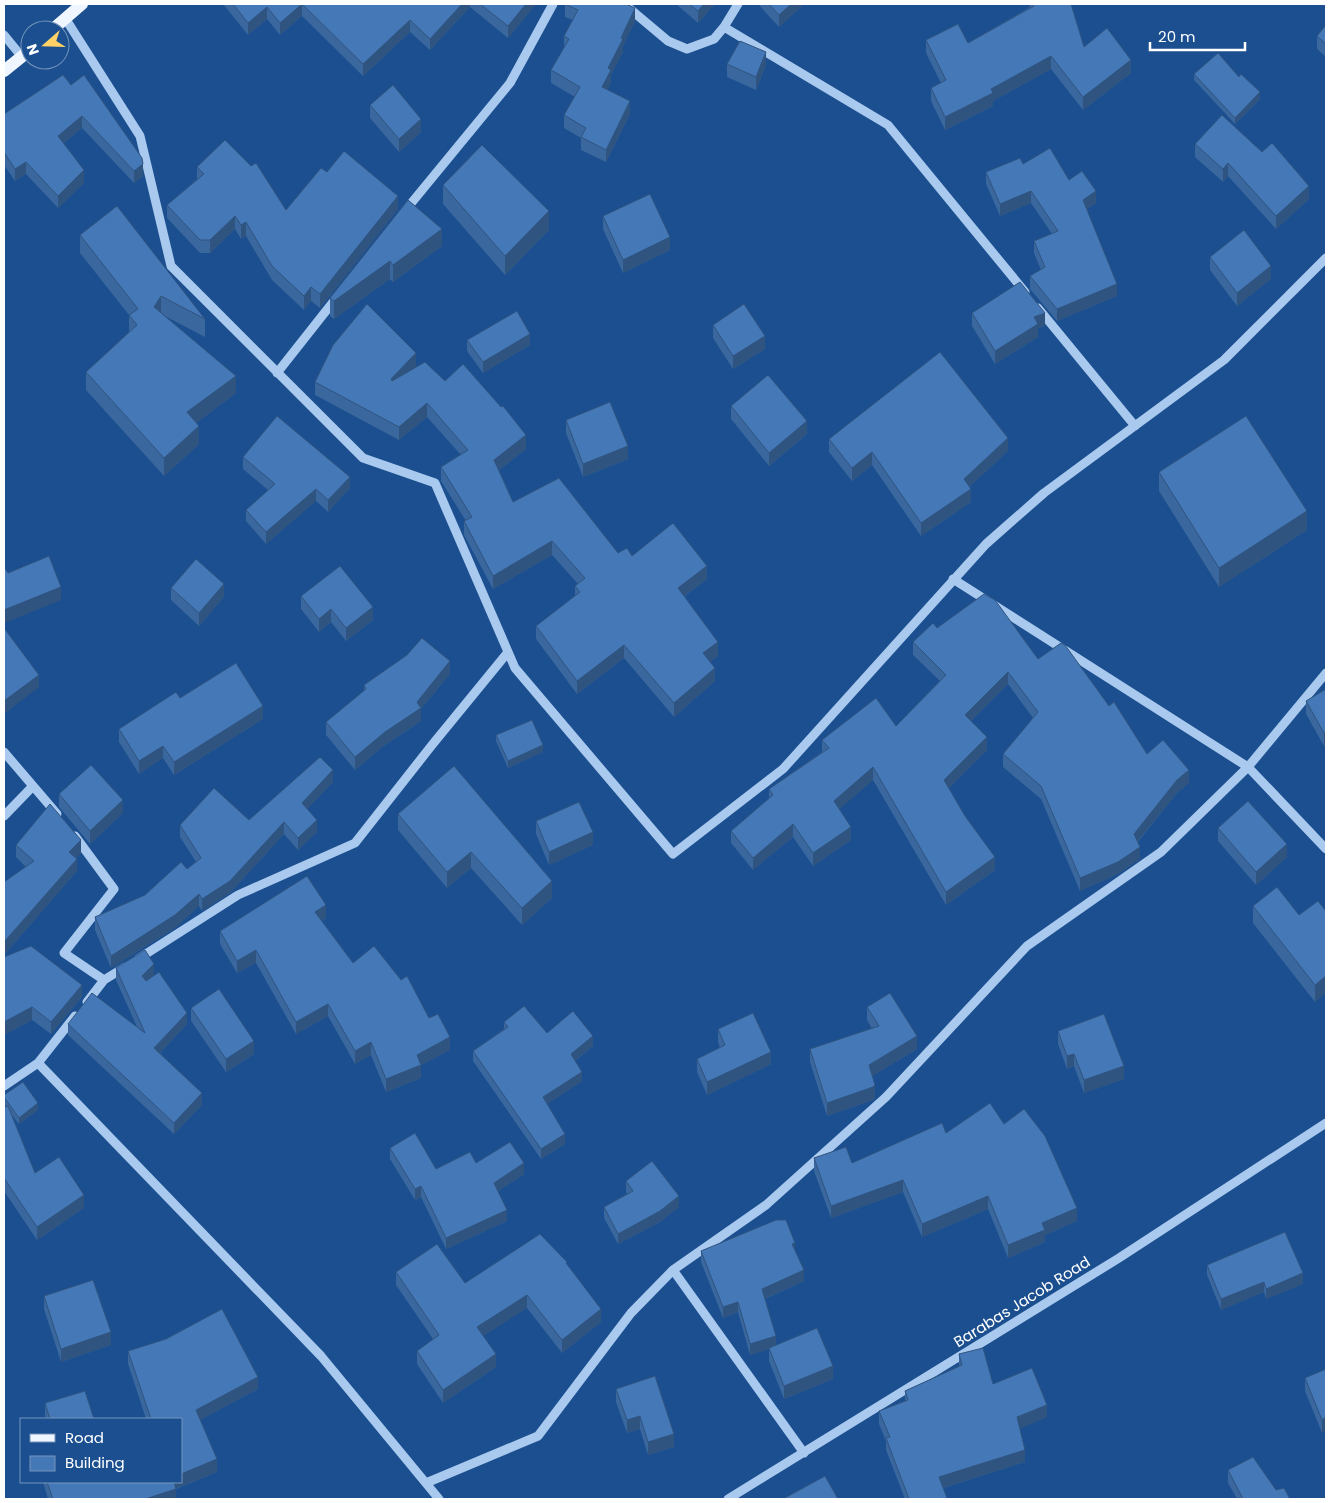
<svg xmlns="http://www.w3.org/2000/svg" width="1330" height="1503" font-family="Poppins,sans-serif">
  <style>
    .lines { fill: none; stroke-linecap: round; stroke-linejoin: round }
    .minor { stroke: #a9c9ee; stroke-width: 9 }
    .major { stroke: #f0f6ff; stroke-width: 12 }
    .wall { fill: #3a679d }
    .shaded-wall { fill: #305480 }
    .building { fill: #4478b7; stroke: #305480 }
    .labels { text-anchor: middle; stroke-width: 4; stroke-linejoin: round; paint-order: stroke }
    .street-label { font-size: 15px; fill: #fff; stroke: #1b4f8f }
  </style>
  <rect width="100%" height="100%" fill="#1b4f8f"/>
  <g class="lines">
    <path class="minor" d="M 624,4 L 668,41 L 687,49 L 714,39 L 724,27
      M 738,4 L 724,27 L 888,125 L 1025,292
      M 65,18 L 140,136 L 171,266 L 363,458 L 435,483 L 515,668 L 673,854 L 783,769 L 986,544 L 1044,493 L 1224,360 L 1326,258
      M 4,35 L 22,57
      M 404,212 L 510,83 L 553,4
      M 1038,308 L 1135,426
      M 277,373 L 337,297
      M 953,579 L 1248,767 L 1326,849
      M 4,752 L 57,814
      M 4,816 L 33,786
      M 75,836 L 114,889 L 64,953 L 104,980 L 87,1002
      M 138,959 L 238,895 L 355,843 L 432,745 L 508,652
      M 104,980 L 125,967
      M 38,1063 L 75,1016
      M 4,1086 L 38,1063 L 321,1356 L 439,1499
      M 673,1270 L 804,1453
      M 426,1483 L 538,1436 L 631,1313 L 673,1270 L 766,1205 L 886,1097 L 1027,946 L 1161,852 L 1248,767 L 1326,673
      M 728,1499 L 1119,1258 L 1326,1123"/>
    <path class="major" d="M 52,30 L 82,4
      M 4,71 L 30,50"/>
  </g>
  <path class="wall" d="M 223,4 L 536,4 L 508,38 L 470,7 L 430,50 L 410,32 L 363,76 L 302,16 L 280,35 L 267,19 L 248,35 Z
    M 565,4 L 635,21 L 623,46 L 623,52 L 611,75 L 611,83 L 607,90 L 630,114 L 606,162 L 581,150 L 581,138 L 564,128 L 564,115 L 575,97 L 551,83 L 551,70 L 564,48 L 564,36 L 573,20 L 565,17 Z
    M 676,4 L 715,4 L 698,23 Z
    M 758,4 L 804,4 L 779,27 Z
    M 1029,4 L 1071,4 L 1084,47 L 1131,73 L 1083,110 L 1051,69 L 993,101 L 993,106 L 945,130 L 931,101 L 931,88 L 941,83 L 926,53 L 926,40 L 968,43 L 1030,7 Z
    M 1326,25 L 1326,57 L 1317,49 L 1317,36 Z
    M 727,64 L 766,65 L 756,90 L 727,77 Z
    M 1194,74 L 1239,77 L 1260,99 L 1235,124 L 1194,80 Z
    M 63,75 L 143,176 L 134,183 L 82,128 L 63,144 L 84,183 L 58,208 L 26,174 L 15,181 L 4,165 L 4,114 Z
    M 370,105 L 421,132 L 399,152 L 370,118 Z
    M 1195,144 L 1309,199 L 1276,229 L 1228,176 L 1223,182 L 1195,157 Z
    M 1023,164 L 1069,180 L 1096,203 L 1087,209 L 1117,296 L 1057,321 L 1030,289 L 1030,276 L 1041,270 L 1034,253 L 1034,241 L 1052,234 L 1031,203 L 1000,216 L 986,184 L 986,172 Z
    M 197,167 L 286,210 L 327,172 L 398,209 L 320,308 L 311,301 L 304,310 L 272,280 L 246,236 L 241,239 L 235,229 L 210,253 L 200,253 L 167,218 L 167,205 L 197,179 Z
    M 443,185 L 549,230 L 505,275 L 443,204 Z
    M 408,200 L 442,246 L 393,282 L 390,279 L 334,319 L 330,316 L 330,298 Z
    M 603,216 L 670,250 L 623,273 L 603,229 Z
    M 80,235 L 205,319 L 205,337 L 163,315 L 236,393 L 196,423 L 199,444 L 164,476 L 86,390 L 86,372 L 129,332 L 129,315 L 80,253 Z
    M 1210,257 L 1271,279 L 1237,306 L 1210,270 Z
    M 972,313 L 1045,326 L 1038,328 L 1038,337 L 995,364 L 972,326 Z
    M 713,325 L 765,349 L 733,369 L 713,338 Z
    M 467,340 L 530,345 L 483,373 L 467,351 Z
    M 416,366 L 415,368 L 445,381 L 526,449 L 499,470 L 513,502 L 618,553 L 632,556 L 707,579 L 685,596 L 718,656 L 710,662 L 715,681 L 674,717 L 624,658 L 577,694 L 536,639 L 536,626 L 575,596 L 575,586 L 578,584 L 552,555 L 493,589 L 464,535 L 464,521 L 466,521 L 441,481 L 441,467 L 461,455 L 427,417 L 399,440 L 315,395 L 315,382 Z
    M 731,406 L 807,434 L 769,466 L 731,419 Z
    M 566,420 L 628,459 L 583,477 L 566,433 Z
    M 829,439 L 1008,451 L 969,487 L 971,502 L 921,536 L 872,465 L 852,481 L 829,452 Z
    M 243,457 L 350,488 L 328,512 L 316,501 L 266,544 L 246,521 L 246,510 L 268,490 L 243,469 Z
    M 1159,472 L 1307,530 L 1219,587 L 1159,491 Z
    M 171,588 L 224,597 L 199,626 L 171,600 Z
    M 301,596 L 373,620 L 346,641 L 331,622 L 319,632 L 301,609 Z
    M 937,628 L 1038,659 L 1109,706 L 1147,754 L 1189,783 L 1177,793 L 1138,842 L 1140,859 L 1118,874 L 1080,891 L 1041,799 L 1003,767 L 1003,754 L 1033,718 L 1008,684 L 971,721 L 987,750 L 949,788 L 995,870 L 946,905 L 873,780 L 839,809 L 851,840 L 813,866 L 793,837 L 753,870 L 731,843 L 731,831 L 769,798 L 769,789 L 822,752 L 822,740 L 896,726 L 940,681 L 913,655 L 913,642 Z
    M 450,674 L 421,709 L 421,721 L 385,745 L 355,770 L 326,735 L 326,722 L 364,691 L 364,685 Z
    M 1326,689 L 1326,745 L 1324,746 L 1306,714 L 1306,701 Z
    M 180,698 L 263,719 L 174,775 L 163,758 L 139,774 L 119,742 L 119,729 Z
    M 496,735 L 543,752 L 508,768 L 496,741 Z
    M 454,766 L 552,898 L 522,925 L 471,868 L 447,888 L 398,830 L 398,814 Z
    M 333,782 L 307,809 L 317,832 L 298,850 L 284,834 L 230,893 L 202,911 L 199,906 L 175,928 L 111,968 L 95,930 L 95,917 L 145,895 L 187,869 L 196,862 L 180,837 L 180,825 L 249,820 Z
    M 59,794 L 123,813 L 90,844 L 59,807 Z
    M 536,821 L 593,845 L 549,865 L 536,834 Z
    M 1218,828 L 1287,857 L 1256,885 L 1218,841 Z
    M 16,845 L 81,853 L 76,858 L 77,871 L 4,955 L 4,882 L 26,867 L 16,857 Z
    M 1253,906 L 1299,915 L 1325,910 L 1315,1002 L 1253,923 Z
    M 326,918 L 321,921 L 353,963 L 429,1018 L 450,1050 L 421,1065 L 421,1078 L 386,1092 L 371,1055 L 355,1064 L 328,1016 L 296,1034 L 256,963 L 237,973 L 220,944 L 220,931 Z
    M 4,957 L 82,997 L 51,1034 L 32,1020 L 4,1035 Z
    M 116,968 L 154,975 L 151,978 L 187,1024 L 160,1053 L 202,1105 L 174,1134 L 68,1035 L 68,1024 L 137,1027 L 116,980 Z
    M 867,1007 L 917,1049 L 872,1076 L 875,1098 L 873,1100 L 827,1116 L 810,1062 L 810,1049 L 872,1029 L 867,1020 Z
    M 191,1008 L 254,1054 L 226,1072 L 191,1021 Z
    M 504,1022 L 547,1033 L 593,1046 L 575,1061 L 582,1081 L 547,1104 L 565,1144 L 541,1159 L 473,1061 L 473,1051 L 504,1029 Z
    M 718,1029 L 771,1064 L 707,1095 L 697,1072 L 697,1059 L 720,1048 L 718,1042 Z
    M 1058,1031 L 1124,1079 L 1084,1093 L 1074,1066 L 1067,1069 L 1058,1044 Z
    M 4,1095 L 38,1110 L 19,1124 L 11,1114 L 35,1173 L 84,1208 L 37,1240 L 4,1191 L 4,1107 L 6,1106 L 4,1104 Z
    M 1004,1124 L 1077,1221 L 1045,1235 L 1045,1242 L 1008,1258 L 988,1209 L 922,1237 L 903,1192 L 831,1218 L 814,1171 L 814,1158 L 852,1163 Z
    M 390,1148 L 436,1169 L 476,1163 L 524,1174 L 498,1191 L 507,1221 L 446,1249 L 421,1197 L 415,1200 L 390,1159 Z
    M 626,1181 L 679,1207 L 660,1222 L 618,1244 L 604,1218 L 604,1207 L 627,1194 L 626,1192 Z
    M 701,1251 L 795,1251 L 804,1281 L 765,1299 L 776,1345 L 833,1379 L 784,1399 L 769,1361 L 769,1349 L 750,1355 L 738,1312 L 723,1318 L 701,1262 Z
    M 567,1265 L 601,1322 L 562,1353 L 527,1308 L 483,1336 L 496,1367 L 443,1403 L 417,1364 L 417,1351 L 433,1339 L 396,1285 L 396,1272 L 465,1283 Z
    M 1207,1265 L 1303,1284 L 1266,1299 L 1264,1292 L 1221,1310 L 1207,1275 Z
    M 44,1296 L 111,1345 L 61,1362 L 44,1309 Z
    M 128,1351 L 258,1389 L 200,1420 L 217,1472 L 176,1489 L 176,1499 L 48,1499 L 43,1482 L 181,1482 L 181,1419 L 146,1419 L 128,1364 Z
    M 959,1354 L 993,1384 L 1047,1417 L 1019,1428 L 1025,1462 L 943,1488 L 947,1499 L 905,1499 L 886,1450 L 886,1441 L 879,1424 L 879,1411 L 905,1401 L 905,1391 L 959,1366 Z
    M 1326,1369 L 1326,1430 L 1322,1433 L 1305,1391 L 1305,1378 Z
    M 616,1389 L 674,1447 L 648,1455 L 640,1429 L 627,1433 L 616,1402 Z
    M 45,1403 L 94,1419 L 46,1419 L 45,1416 Z
    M 1228,1470 L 1276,1490 L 1290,1499 L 1237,1499 L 1228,1483 Z"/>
  <path class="shaded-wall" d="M 302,4 L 302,16 L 280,35 L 280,23 Z
    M 462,4 L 470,4 L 470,7 L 430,50 L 430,39 Z
    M 526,4 L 536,4 L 508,38 L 508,26 Z
    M 704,4 L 715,4 L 698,23 L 698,11 Z
    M 791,4 L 804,4 L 779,27 L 779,15 Z
    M 267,7 L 267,19 L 248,35 L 248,23 Z
    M 635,8 L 635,21 L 623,46 L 623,52 L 611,75 L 611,83 L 602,100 L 602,87 L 608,68 Z
    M 410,20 L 410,32 L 363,76 L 363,64 Z
    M 766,52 L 766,65 L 756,90 L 756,77 Z
    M 1051,56 L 1051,69 L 993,101 L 993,106 L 945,130 L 945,117 L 991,89 Z
    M 1131,60 L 1131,73 L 1083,110 L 1083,97 Z
    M 1260,92 L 1260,99 L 1235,124 L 1235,118 Z
    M 630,101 L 630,114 L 606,162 L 606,150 Z
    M 82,116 L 82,128 L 58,148 L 58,136 Z
    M 421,119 L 421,132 L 399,152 L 399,139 Z
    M 26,162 L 26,174 L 15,181 L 15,169 Z
    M 1228,163 L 1228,176 L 1223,182 L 1223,169 Z
    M 143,164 L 143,176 L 134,183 L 134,171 Z
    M 84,170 L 84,183 L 58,208 L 58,196 Z
    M 1309,186 L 1309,199 L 1276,229 L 1276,216 Z
    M 1031,191 L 1031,203 L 1000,216 L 1000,204 Z
    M 1096,191 L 1096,203 L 1083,212 L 1083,200 Z
    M 398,196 L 398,209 L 320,308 L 320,294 Z
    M 549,211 L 549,230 L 505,275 L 505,256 Z
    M 235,216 L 235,229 L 210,253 L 210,240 Z
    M 246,222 L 246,236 L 241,239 L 241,225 Z
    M 442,229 L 442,246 L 393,282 L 393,265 Z
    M 670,237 L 670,250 L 623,273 L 623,260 Z
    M 390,261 L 390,279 L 334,319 L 334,301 Z
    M 1271,266 L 1271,279 L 1237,306 L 1237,293 Z
    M 1117,284 L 1117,296 L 1057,321 L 1057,309 Z
    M 311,287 L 311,301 L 304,310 L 304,296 Z
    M 161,296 L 161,314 L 154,307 Z
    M 1045,313 L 1045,326 L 1038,328 L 1038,337 L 995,364 L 995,351 L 1034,317 Z
    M 530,334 L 530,345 L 483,373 L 483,362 Z
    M 765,336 L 765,349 L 733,369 L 733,356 Z
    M 416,353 L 416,366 L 391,393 L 391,379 Z
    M 236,376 L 236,393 L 187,430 L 187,412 Z
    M 427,403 L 427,417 L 399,440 L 399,427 Z
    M 807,421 L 807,434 L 769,466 L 769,453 Z
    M 199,426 L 199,444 L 164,476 L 164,458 Z
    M 526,435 L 526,449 L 494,474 L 494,460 Z
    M 1008,438 L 1008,451 L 964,492 L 964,479 Z
    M 628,446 L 628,459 L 583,477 L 583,464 Z
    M 872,452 L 872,465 L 852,481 L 852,468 Z
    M 350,477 L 350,488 L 328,512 L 328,500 Z
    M 316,489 L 316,501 L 266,544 L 266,532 Z
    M 971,489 L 971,502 L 921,536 L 921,523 Z
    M 1307,511 L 1307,530 L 1219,587 L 1219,568 Z
    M 552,541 L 552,555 L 493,589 L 493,576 Z
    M 707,566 L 707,579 L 678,601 L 678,588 Z
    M 224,584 L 224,597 L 199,626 L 199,613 Z
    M 61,587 L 61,600 L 4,623 L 4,610 Z
    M 373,607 L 373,620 L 346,641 L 346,628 Z
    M 331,609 L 331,622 L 319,632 L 319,619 Z
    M 718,642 L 718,656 L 703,667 L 703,653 Z
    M 624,645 L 624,658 L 577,694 L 577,681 Z
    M 450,661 L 450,674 L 421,709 L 421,721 L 385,745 L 355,770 L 355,757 L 417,702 Z
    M 715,668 L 715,681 L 674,717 L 674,703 Z
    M 1008,672 L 1008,684 L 965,727 L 965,715 Z
    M 39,675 L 39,687 L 4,714 L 4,701 Z
    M 263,706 L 263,719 L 174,775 L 174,762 Z
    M 1326,732 L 1326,745 L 1324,746 L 1324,733 Z
    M 987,737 L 987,750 L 944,793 L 944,780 Z
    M 543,745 L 543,752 L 508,768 L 508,761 Z
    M 163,746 L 163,758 L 139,774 L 139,761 Z
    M 873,767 L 873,780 L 834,814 L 834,801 Z
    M 333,770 L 333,782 L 302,815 L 302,803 Z
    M 1189,770 L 1189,783 L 1177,793 L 1134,846 L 1134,834 L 1177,780 Z
    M 123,800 L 123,813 L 90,844 L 90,831 Z
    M 317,820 L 317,832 L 298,850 L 298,838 Z
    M 284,822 L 284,834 L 230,893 L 202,911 L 202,899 Z
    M 793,824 L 793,837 L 753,870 L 753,858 Z
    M 851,827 L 851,840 L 813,866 L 813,853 Z
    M 593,832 L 593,845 L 549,865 L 549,852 Z
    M 81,840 L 81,853 L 69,864 L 69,852 Z
    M 1287,844 L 1287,857 L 1256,885 L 1256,872 Z
    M 1140,847 L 1140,859 L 1118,874 L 1080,891 L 1080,878 Z
    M 471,852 L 471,868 L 447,888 L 447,872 Z
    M 995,857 L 995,870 L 946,905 L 946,892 Z
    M 77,859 L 77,871 L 4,955 L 4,942 Z
    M 552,881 L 552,898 L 522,925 L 522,908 Z
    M 199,894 L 199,906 L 175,928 L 111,968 L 111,956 Z
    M 326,905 L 326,918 L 315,925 L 315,912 Z
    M 256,950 L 256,963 L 237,973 L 237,961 Z
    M 154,964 L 154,975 L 142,987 L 142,976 Z
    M 1326,976 L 1326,993 L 1315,1002 L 1315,985 Z
    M 82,985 L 82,997 L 51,1034 L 51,1022 Z
    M 328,1004 L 328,1016 L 296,1034 L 296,1022 Z
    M 32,1007 L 32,1020 L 4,1035 L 4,1022 Z
    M 187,1013 L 187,1024 L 154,1059 L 154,1048 Z
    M 593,1036 L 593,1046 L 571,1064 L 571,1054 Z
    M 917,1036 L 917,1049 L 869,1078 L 869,1065 Z
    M 450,1037 L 450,1050 L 421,1065 L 421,1078 L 386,1092 L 386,1079 L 417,1055 Z
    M 254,1041 L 254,1054 L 226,1072 L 226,1059 Z
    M 371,1042 L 371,1055 L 355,1064 L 355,1051 Z
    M 771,1052 L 771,1064 L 707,1095 L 707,1082 Z
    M 1074,1054 L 1074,1066 L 1067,1069 L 1067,1056 Z
    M 1124,1066 L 1124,1079 L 1084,1093 L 1084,1080 Z
    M 582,1072 L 582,1081 L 543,1107 L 543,1097 Z
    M 875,1085 L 875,1098 L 873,1100 L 827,1116 L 827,1103 Z
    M 202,1093 L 202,1105 L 174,1134 L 174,1123 Z
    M 38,1103 L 38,1110 L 19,1124 L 19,1118 Z
    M 565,1134 L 565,1144 L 541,1159 L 541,1149 Z
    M 524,1163 L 524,1174 L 494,1194 L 494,1183 Z
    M 903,1180 L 903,1192 L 831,1218 L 831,1206 Z
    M 421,1186 L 421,1197 L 415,1200 L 415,1189 Z
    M 84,1195 L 84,1208 L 37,1240 L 37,1227 Z
    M 679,1196 L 679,1207 L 660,1222 L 618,1244 L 618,1234 Z
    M 988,1196 L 988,1209 L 922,1237 L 922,1224 Z
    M 1077,1208 L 1077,1221 L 1045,1235 L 1045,1242 L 1008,1258 L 1008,1245 L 1042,1223 Z
    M 507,1210 L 507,1221 L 446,1249 L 446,1238 Z
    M 795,1243 L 795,1254 L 792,1244 Z
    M 804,1270 L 804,1281 L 762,1300 L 762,1289 Z
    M 1303,1273 L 1303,1284 L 1266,1299 L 1266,1289 Z
    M 1264,1282 L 1264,1292 L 1221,1310 L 1221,1299 Z
    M 527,1295 L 527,1308 L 477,1340 L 477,1327 Z
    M 738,1302 L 738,1312 L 723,1318 L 723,1307 Z
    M 601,1309 L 601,1322 L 562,1353 L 562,1340 Z
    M 111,1332 L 111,1345 L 61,1362 L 61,1349 Z
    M 776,1336 L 776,1347 L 750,1355 L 750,1344 Z
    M 496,1354 L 496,1367 L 443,1403 L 443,1390 Z
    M 833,1366 L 833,1379 L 784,1399 L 784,1386 Z
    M 258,1377 L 258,1389 L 196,1422 L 196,1410 Z
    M 1047,1405 L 1047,1417 L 1017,1430 L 1017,1417 Z
    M 640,1416 L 640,1429 L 627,1433 L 627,1420 Z
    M 1326,1417 L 1326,1430 L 1322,1433 L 1322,1420 Z
    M 674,1434 L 674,1447 L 648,1455 L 648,1442 Z
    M 1025,1450 L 1025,1462 L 939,1489 L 939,1477 Z
    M 217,1459 L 217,1472 L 172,1490 L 172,1482 L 181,1482 L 181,1474 Z
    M 176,1489 L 176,1499 L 145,1499 Z"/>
  <path class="building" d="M 233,4 L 462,4 L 430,39 L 410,20 L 363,64 L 302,4 L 280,23 L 267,7 L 248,23 Z
    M 480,4 L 526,4 L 508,26 Z
    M 565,4 L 626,4 L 635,8 L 621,38 L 623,39 L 608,68 L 611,70 L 602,87 L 630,101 L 606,150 L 581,137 L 586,128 L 564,115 L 580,87 L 551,70 L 569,39 L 564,36 L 578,10 Z
    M 689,4 L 704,4 L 698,11 Z
    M 769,4 L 791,4 L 779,15 Z
    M 1033,4 L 1071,4 L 1084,47 L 1107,28 L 1131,60 L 1083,97 L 1051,56 L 991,89 L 993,93 L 945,117 L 931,88 L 946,80 L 926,40 L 958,24 L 968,43 L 1034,6 Z
    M 1326,25 L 1326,44 L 1317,36 Z
    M 740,41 L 766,52 L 756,77 L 727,64 Z
    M 1218,53 L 1239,77 L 1241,74 L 1260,92 L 1235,118 L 1194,74 Z
    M 63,75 L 71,85 L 84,75 L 142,158 L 143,164 L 134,171 L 82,116 L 58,136 L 84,170 L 58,196 L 26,162 L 15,169 L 4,152 L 4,114 Z
    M 393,85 L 421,119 L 399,139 L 370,105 Z
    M 1222,115 L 1262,152 L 1272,143 L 1309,186 L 1276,216 L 1228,163 L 1223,169 L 1195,144 Z
    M 225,140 L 251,166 L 256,163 L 286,210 L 321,168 L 327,172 L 344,151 L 398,196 L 320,294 L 311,287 L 304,296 L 272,266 L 246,222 L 241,225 L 235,216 L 210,240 L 200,240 L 167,205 L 204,174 L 197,167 Z
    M 482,145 L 549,211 L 505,256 L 443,185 Z
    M 1050,148 L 1069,180 L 1082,171 L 1096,191 L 1083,200 L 1117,284 L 1057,309 L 1030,276 L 1045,267 L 1034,241 L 1058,231 L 1031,191 L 1000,204 L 986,172 L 1020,158 L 1023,164 Z
    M 650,194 L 670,237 L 623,260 L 603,216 Z
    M 408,200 L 442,229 L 393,265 L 390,261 L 334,301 L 330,298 Z
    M 117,206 L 205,319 L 161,296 L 154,307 L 236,376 L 187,412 L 199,426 L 164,458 L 86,372 L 137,325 L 129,315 L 138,309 L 80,235 Z
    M 1244,230 L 1271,266 L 1237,293 L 1210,257 Z
    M 1020,282 L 1045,313 L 1034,317 L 1038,324 L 995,351 L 972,313 Z
    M 367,304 L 416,353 L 391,379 L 392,381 L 425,362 L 445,381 L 463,364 L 501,407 L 503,406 L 526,435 L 494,460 L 513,502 L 559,478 L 618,553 L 627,548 L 632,556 L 673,523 L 707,566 L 678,588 L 718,642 L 703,653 L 715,668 L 674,703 L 624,645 L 577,681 L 536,626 L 580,592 L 575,586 L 585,578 L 552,541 L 493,576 L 464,521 L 472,517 L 441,467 L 468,450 L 427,403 L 399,427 L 315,382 L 333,345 Z
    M 744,304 L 765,336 L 733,356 L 713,325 Z
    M 517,311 L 530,334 L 483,362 L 467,340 Z
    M 940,352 L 1008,438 L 964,479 L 971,489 L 921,523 L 872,452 L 852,468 L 829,439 Z
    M 768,375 L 807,421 L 769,453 L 731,406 Z
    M 610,402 L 628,446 L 583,464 L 566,420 Z
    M 277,416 L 350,477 L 328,500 L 316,489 L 266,532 L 246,510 L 275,484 L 243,457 Z
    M 1246,416 L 1307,511 L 1219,568 L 1159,472 Z
    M 49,556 L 61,587 L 4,610 L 4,567 L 8,573 Z
    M 196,559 L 224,584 L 199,613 L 171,588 Z
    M 340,566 L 373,607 L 346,628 L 331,609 L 319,619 L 301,596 Z
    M 984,594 L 995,600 L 1038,659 L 1061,643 L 1065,645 L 1109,706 L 1114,702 L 1147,754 L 1163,740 L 1189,770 L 1177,780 L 1134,834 L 1140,847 L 1118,862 L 1080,878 L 1041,786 L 1003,754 L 1038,712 L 1008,672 L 965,715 L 987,737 L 944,780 L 965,816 L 995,857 L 946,892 L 873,767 L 834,801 L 851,827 L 813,853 L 793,824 L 753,858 L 731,831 L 773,795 L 769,789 L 829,748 L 822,740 L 876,698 L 896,726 L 946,675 L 913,642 L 933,623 L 937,628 Z
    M 4,628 L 39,675 L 4,701 Z
    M 422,638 L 450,661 L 417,702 L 421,708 L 385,732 L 355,757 L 326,722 L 366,689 L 364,685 L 407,655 Z
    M 236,663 L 263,706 L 174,762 L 163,746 L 139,761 L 119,729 L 176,692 L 180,698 Z
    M 1326,689 L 1326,732 L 1324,733 L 1306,701 Z
    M 532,720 L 543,745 L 508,761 L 496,735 Z
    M 320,757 L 333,770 L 302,803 L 317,820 L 298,838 L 284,822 L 230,881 L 202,899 L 199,894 L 175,915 L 111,956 L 95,917 L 145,895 L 181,862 L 187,869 L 201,858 L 180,825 L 214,788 L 249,820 Z
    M 91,765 L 123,800 L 90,831 L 59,794 Z
    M 454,766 L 552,881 L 522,908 L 471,852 L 447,872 L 398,814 Z
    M 1248,801 L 1287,844 L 1256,872 L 1218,828 Z
    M 579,802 L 593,832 L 549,852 L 536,821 Z
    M 50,804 L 81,840 L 69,852 L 77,859 L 4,942 L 4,882 L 34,861 L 16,845 Z
    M 307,876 L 326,905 L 315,912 L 353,963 L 374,946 L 401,980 L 407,976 L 429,1018 L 438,1014 L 450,1037 L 417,1055 L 421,1065 L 386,1079 L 371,1042 L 355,1051 L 328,1004 L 296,1022 L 256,950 L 237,961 L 220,931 Z
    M 1277,887 L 1299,915 L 1318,901 L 1325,910 L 1326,909 L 1326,976 L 1315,985 L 1253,906 Z
    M 31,946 L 82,985 L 51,1022 L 32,1007 L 4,1022 L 4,957 Z
    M 145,950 L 154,964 L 142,976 L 146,981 L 159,972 L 187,1013 L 154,1048 L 202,1093 L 174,1123 L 68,1024 L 92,993 L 145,1033 L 116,968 Z
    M 219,989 L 254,1041 L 226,1059 L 191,1008 Z
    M 890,993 L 917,1036 L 869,1065 L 875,1085 L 873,1087 L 827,1103 L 810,1049 L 879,1026 L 867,1007 Z
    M 524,1006 L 547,1033 L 573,1011 L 593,1036 L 571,1054 L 582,1072 L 543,1097 L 565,1134 L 541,1149 L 473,1051 L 508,1027 L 504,1022 Z
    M 753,1013 L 771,1052 L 707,1082 L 697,1059 L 725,1045 L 718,1029 Z
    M 1104,1014 L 1124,1066 L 1084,1080 L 1074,1054 L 1067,1056 L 1058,1031 Z
    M 23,1082 L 38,1103 L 19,1118 L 4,1097 L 4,1095 Z
    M 990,1103 L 1004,1124 L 1024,1109 L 1045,1136 L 1077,1208 L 1042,1223 L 1045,1230 L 1008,1245 L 988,1196 L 922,1224 L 903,1180 L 831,1206 L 814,1158 L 846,1147 L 852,1163 L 942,1123 L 946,1133 Z
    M 8,1106 L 35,1173 L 59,1157 L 84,1195 L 37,1227 L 4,1178 L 4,1107 Z
    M 415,1133 L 436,1169 L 470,1152 L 476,1163 L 510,1142 L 524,1163 L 494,1183 L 507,1210 L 446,1238 L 421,1186 L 415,1189 L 390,1148 Z
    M 652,1161 L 679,1196 L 660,1211 L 618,1234 L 604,1207 L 633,1191 L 626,1181 Z
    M 776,1220 L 786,1220 L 795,1243 L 792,1244 L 804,1270 L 762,1289 L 776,1336 L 750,1344 L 738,1302 L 723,1307 L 701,1251 Z
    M 1285,1232 L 1303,1273 L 1266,1289 L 1264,1282 L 1221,1299 L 1207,1265 Z
    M 540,1234 L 567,1262 L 566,1263 L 601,1309 L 562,1340 L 527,1295 L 477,1327 L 496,1354 L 443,1390 L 417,1351 L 439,1335 L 396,1272 L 437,1244 L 465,1283 Z
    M 93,1280 L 111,1332 L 61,1349 L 44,1296 Z
    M 222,1309 L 258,1377 L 196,1410 L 217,1459 L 181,1474 L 181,1419 L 151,1419 L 128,1351 L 166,1339 Z
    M 817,1328 L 833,1366 L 784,1386 L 769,1348 Z
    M 983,1348 L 993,1384 L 1032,1368 L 1047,1405 L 1017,1417 L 1025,1450 L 939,1477 L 947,1498 L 943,1499 L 909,1499 L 886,1438 L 890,1437 L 879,1411 L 908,1400 L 905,1391 L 962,1365 L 959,1354 Z
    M 1326,1369 L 1326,1417 L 1322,1420 L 1305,1378 Z
    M 655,1376 L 674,1434 L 648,1442 L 640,1416 L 627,1420 L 616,1389 Z
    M 85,1391 L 94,1419 L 50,1419 L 45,1403 Z
    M 1253,1457 L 1276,1490 L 1284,1488 L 1290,1499 L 1243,1499 L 1228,1470 Z
    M 825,1476 L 838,1499 L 783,1499 Z
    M 47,1482 L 174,1482 L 176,1489 L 145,1499 L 53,1499 Z"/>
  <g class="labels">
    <g class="street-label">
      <text transform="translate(1022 1302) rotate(-32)" y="5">Barabas Jacob Road</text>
    </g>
  </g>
  <rect width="1330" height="1503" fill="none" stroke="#ffffff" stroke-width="10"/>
  <rect x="20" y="1418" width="162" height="65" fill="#1b4f8f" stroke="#7695bc"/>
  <rect x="30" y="1434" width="25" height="8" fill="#f0f6ff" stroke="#7695bc"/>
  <text x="65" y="1443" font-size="15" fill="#ffffff">Road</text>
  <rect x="30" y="1456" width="25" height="15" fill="#4478b7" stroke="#7695bc"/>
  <text x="65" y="1468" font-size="15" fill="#ffffff">Building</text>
  <g transform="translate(45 45) rotate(250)"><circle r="24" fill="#1b4f8f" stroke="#7695bc"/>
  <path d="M0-4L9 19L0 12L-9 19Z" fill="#ffd166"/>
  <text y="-8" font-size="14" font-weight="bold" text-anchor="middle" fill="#ffffff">N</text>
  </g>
  <path d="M1150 42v8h95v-8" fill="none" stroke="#ffffff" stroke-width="2.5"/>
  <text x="1158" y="42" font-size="15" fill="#ffffff" stroke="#1b4f8f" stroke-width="4" paint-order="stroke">20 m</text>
</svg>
